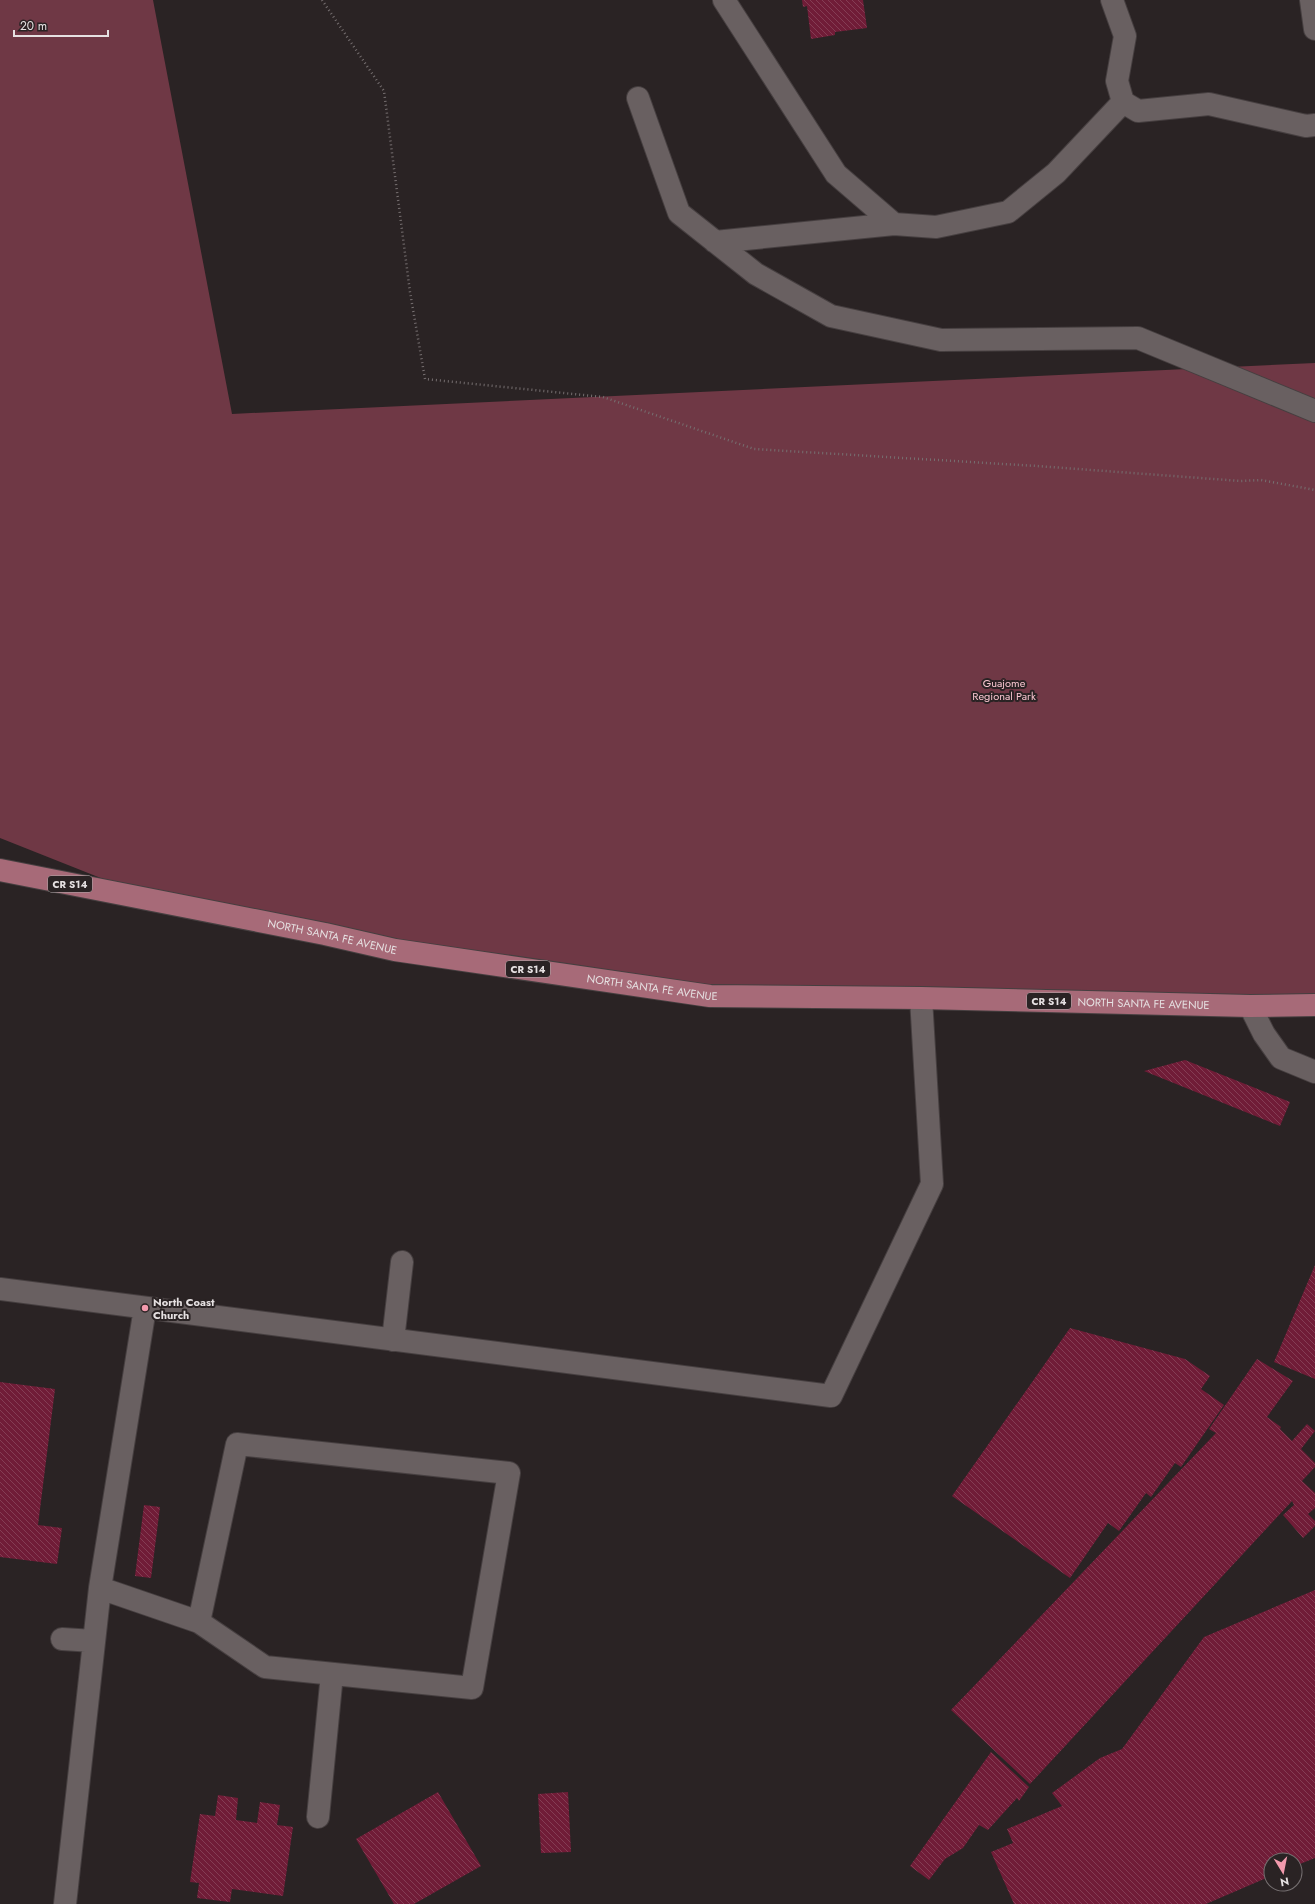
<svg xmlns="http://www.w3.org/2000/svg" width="1315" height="1904" font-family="Jost,sans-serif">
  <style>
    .green { fill: #6f3845 }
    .building { fill: url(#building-back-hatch) }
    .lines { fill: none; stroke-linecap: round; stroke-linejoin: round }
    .minor-casing { stroke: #463f40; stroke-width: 24 }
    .major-casing { stroke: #463f40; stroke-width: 24 }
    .path { stroke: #766f70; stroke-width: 2.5; stroke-dasharray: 1 3; stroke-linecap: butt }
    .minor { stroke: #696061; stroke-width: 22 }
    .major { stroke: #a76a78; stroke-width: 22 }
    .poi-dot { fill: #f29aad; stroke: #2a2324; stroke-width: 1.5 }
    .labels { text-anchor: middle; stroke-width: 4; stroke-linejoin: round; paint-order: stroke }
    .shield { fill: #2a2324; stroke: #aea8a9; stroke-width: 1 }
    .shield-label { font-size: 10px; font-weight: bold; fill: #e6e1e2 }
    .park-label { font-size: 11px; fill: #f8c5cf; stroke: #2a2324 }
    .street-label { font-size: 11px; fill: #e6e1e2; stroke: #2a2324 }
    .poi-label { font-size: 11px; font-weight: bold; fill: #e6e1e2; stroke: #2a2324; text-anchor: start }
  </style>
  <defs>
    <pattern id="building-back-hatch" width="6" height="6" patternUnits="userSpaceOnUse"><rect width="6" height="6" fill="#701c37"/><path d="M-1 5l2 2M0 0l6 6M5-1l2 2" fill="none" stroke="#843d54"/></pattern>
  </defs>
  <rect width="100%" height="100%" fill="#2a2324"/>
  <path class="green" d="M 0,0 L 153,0 L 232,414 L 1315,363 L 1315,1002 L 666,991 L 141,894 L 0,838 Z"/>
  <path class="building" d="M 802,0 L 863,0 L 867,28 L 835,32 L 835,35 L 811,39 L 807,6 L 803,7 Z
    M 1185,1060 L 1290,1102 L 1280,1126 L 1144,1071 Z
    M 1315,1265 L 1315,1379 L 1274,1362 Z
    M 1070,1328 L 1185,1359 L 1210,1376 L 1201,1389 L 1224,1405 L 1181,1467 L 1175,1463 L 1151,1497 L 1146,1493 L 1119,1531 L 1108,1523 L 1070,1578 L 952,1496 Z
    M 1257,1359 L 1293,1381 L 1267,1417 L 1281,1427 L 1280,1429 L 1292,1441 L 1307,1424 L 1315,1431 L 1301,1449 L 1315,1463 L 1315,1467 L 1302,1481 L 1315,1493 L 1315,1508 L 1308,1514 L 1315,1521 L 1315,1526 L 1303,1538 L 1283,1515 L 1294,1505 L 1292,1501 L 1030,1784 L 951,1710 L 1216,1433 L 1209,1429 Z
    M 0,1382 L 55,1389 L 38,1525 L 62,1528 L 57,1564 L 0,1557 Z
    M 144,1505 L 160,1507 L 151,1578 L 135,1576 Z
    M 1315,1590 L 1315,1858 L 1295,1866 L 1295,1860 L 1271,1860 L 1271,1876 L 1206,1904 L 1014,1904 L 991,1852 L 1013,1843 L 1007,1829 L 1062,1806 L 1052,1793 L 1100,1758 L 1122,1749 L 1204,1637 Z
    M 991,1752 L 1029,1787 L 1019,1801 L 1017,1798 L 988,1830 L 979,1825 L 963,1848 L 945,1859 L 929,1880 L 910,1866 Z
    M 438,1792 L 481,1866 L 414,1904 L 394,1904 L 356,1839 Z
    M 568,1792 L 571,1852 L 541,1853 L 538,1794 Z
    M 218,1795 L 238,1798 L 236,1820 L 257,1823 L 260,1802 L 280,1805 L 277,1825 L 293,1827 L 283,1896 L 232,1889 L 230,1902 L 197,1898 L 199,1883 L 190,1882 L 200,1814 L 215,1816 Z"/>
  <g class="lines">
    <defs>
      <path id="minor" d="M 724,0 L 836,174 L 894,224 L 936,227 L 1008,212 L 1056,173 L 1123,102
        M 1112,0 L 1125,36 L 1117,81 L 1123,102 L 1138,111 L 1209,104 L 1306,126 L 1315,125
        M 1311,0 L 1315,29
        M 638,98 L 679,213 L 756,274 L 831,316 L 941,340 L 1138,338 L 1315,411
        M 715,242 L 894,224
        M 1250,1006 L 1264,1034 L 1281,1058 L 1315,1072
        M 0,1289 L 831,1396 L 932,1184 L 921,998
        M 393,1340 L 402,1262
        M 100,1588 L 199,1622 L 265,1667 L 472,1688 L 509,1473 L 237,1444 L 199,1622
        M 62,1639 L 94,1641
        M 318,1817 L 332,1674
        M 65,1904 L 100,1588 L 145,1308"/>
      <g id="major">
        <path id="s1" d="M 0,870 L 325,934 L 395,950 L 710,996 L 921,998 L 1250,1006 L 1315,1005"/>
      </g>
    </defs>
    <use href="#minor" class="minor-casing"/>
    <use href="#major" class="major-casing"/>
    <path class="path" d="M 322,0 L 384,91 L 410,292 L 425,379 L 603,397 L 754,449 L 1037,466 L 1241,481 L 1261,480 L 1315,490"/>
    <use href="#minor" class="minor"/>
    <use href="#major" class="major"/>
  </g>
  <circle class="poi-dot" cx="145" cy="1308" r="4"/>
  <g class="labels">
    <g class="shield">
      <rect x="48" y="876" width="44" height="16" rx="3"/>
      <rect x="506" y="961" width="44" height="16" rx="3"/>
      <rect x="1027" y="993" width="44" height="16" rx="3"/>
    </g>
    <g class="shield-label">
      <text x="70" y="888">CR S14</text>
      <text x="528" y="973">CR S14</text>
      <text x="1049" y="1005">CR S14</text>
    </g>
    <g class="park-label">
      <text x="1004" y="687">Guajome<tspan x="1004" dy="13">Regional Park</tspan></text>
    </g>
    <g class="street-label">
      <text dy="4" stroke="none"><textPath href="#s1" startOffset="339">NORTH SANTA FE AVENUE</textPath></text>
      <text dy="4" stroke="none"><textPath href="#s1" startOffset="663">NORTH SANTA FE AVENUE</textPath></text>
      <text dy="4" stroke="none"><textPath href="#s1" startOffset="1155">NORTH SANTA FE AVENUE</textPath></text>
    </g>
    <g class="poi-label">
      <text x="153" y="1306">North Coast<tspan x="153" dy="13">Church</tspan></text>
    </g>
  </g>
  <g transform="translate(1283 1872) rotate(170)"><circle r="19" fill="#2a2324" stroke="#756f70"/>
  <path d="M0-3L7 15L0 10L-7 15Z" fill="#f29aad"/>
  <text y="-6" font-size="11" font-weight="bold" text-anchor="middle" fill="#e6e1e2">N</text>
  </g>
  <path d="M14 30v6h94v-6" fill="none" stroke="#e6e1e2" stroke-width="2"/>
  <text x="20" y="30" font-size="12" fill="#e6e1e2" stroke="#2a2324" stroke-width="3" paint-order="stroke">20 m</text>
</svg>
